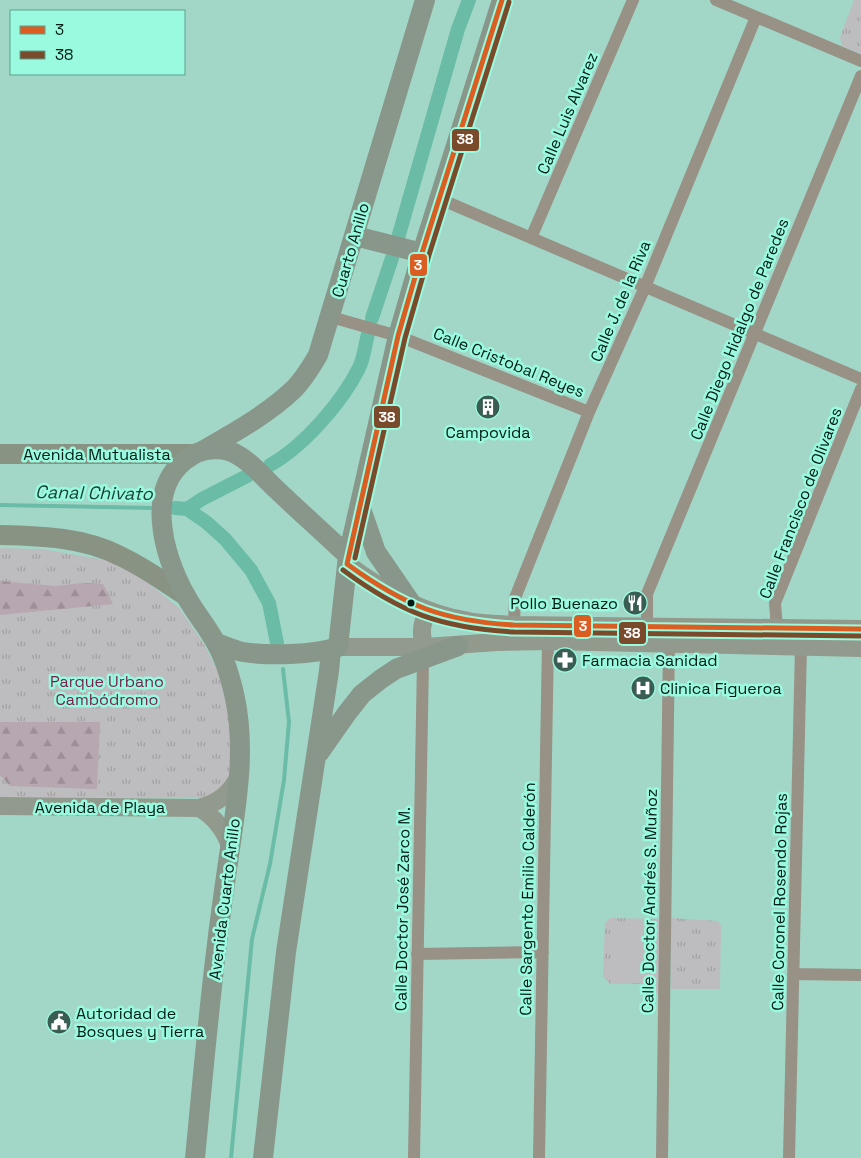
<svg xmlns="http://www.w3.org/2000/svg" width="861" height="1158" font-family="'Space Grotesk',sans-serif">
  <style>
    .grass { fill: url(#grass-tufts) }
    .forest { fill: url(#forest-firs) }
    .garden { fill: #bdbcbe }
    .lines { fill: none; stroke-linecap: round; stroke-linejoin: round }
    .stream { stroke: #6bbca6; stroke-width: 4 }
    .canal { stroke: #6bbca6; stroke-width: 14 }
    .minor { stroke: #979186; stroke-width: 12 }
    .secondary { stroke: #919a8c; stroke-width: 18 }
    .primary { stroke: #899384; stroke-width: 20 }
    .trunk { stroke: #889789; stroke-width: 20 }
    .bus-1-casing { stroke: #99fadf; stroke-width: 9 }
    .bus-2-casing { stroke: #99fadf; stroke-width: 9 }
    .bus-1 { stroke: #da5e21; stroke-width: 5 }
    .bus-2 { stroke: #7a4b2a; stroke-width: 5 }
    .bus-dot { fill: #001b14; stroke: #99fadf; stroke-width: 2 }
    .labels { text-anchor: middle; stroke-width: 5; stroke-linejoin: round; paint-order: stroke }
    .street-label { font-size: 16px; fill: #001b14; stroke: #99fadf }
    .poi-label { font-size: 16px; fill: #001b14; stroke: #99fadf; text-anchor: start }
    .park-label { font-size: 16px; fill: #751f49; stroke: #99fadf }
    .water-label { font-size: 18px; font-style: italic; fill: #184238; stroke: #99fadf }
    .line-badge { stroke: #99fadf; stroke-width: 2 }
    .badge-label { font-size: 14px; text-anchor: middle; font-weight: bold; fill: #fff }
  </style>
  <defs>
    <pattern id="grass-tufts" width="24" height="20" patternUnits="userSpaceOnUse" patternTransform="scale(1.25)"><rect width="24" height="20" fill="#bdbcbe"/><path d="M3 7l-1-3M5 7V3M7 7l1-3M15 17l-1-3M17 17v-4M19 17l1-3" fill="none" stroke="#a1a1a2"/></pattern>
    <pattern id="forest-firs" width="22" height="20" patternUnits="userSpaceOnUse" patternTransform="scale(1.25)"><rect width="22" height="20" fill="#b7a7b1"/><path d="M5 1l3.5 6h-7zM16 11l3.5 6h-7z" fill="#9c8f97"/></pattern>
  </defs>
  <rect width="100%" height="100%" fill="#a2d7c8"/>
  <path class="grass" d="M 854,0 L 861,0 L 861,54 L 842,46 L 840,37 Z
    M 0,548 L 42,549 L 116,562 L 147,582 L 179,608 L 204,644 L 220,676 L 230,721 L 233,768 L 225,784 L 214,794 L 199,798 L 0,797 Z
    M 610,918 L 660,919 L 660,995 L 642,984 L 610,984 L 603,976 L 605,923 Z
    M 671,918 L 718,921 L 721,926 L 720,989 L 671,989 Z"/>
  <path class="forest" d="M 0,581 L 55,586 L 83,583 L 103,584 L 113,604 L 0,615 Z
    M 0,722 L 100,722 L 97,789 L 10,786 L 0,775 Z"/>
  <path class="garden" d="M 617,925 L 650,926 L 649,983 L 616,983 Z"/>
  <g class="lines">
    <path class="stream" d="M 0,505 L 155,508
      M 167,508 L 187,509
      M 231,1158 L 252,939 L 270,864 L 284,780 L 289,722 L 283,669"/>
    <path class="canal" d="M 398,238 L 458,29 L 469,0
      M 372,318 L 392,258
      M 270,465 C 304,446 342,402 359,368 C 364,358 365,345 368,334
      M 175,508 L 187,509 L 206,522 L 225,539 L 251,570 L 269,603 L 277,643
      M 187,509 L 202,499 L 247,476"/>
    <path class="minor" d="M 716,0 L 861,61
      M 440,199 L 861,379
      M 531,238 L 633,0
      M 331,317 L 398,336 L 589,412
      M 514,625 L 515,598 L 589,412 L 645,287 L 756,17
      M 647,627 L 647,594 L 861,76
      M 777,629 L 775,603 L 861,389
      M 417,954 L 543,952
      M 793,974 L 861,975
      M 414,1158 L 423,660
      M 539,1158 L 548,641
      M 662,1158 L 669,644
      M 789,1158 L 801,647"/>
    <path class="secondary" d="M 347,564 C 383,591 423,614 468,621 C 483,624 499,624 514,625 L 861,629
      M 338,647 L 425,647 L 497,642 L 548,641 L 861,648
      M 425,647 C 420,634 421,624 428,611
      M 0,806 L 199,808 C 218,803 230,794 239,776
      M 199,808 C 215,817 224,829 230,846"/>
    <path class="primary" d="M 0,454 L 194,454
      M 0,535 C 41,536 83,537 120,556 C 144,567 164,582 186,596"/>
    <path class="trunk" d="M 355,236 L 422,253
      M 204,450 C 235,432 268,414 294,389 C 304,379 311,367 318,355 L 425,0
      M 360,506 L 376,552 L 411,603
      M 217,643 C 225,646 234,650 243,652 C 268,656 314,655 338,647 L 348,556 L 398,336 L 422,253 L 502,0
      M 319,753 L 347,713 L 362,694 L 381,679 L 396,669 L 458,646
      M 195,1158 C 202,1087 208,1015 217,944 C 221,910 226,876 231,842 C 238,794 245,746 235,698 C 231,680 226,661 217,645 C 209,629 196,614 187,598 C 164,557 141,484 193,455 C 203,449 218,448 229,451 C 247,457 263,477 276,489 C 300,512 324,533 348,556
      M 263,1158 L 286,952 L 329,671 L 331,649"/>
    <defs>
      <path id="bus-1" d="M 502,0 L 422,253 L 398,336 L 347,564 C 405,606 443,621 514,625 L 861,629"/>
      <path id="bus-2" d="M 355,558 L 405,338 L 429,255 L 509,2
        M 343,570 C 401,613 441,628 514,632 L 861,636"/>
    </defs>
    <use href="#bus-1" class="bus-1-casing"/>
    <use href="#bus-2" class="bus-2-casing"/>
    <use href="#bus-1" class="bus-1"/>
    <use href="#bus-2" class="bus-2"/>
  </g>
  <defs>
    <symbol id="building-disc" viewBox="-11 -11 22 22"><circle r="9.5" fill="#395d53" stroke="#99fadf"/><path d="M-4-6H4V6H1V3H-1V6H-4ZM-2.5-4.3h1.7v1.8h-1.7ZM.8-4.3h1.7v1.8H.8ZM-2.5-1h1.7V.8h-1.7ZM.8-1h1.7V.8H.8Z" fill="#fff"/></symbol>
    <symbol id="restaurant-disc" viewBox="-11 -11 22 22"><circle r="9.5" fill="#395d53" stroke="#99fadf"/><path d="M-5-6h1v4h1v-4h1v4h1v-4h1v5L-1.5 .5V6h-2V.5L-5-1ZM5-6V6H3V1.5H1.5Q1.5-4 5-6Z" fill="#fff"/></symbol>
    <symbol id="pharmacy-disc" viewBox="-11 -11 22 22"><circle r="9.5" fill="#395d53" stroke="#99fadf"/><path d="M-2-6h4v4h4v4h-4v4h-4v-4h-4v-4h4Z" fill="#fff"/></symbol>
    <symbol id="hospital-disc" viewBox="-11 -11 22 22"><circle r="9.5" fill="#395d53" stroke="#99fadf"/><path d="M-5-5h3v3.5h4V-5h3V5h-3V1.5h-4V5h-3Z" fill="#fff"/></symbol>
    <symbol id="civic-disc" viewBox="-11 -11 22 22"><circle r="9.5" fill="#395d53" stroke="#99fadf"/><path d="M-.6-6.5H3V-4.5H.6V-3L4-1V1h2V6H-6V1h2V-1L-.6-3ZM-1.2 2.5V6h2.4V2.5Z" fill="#fff"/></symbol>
  </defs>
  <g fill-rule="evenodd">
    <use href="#building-disc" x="474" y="393" width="28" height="28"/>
    <use href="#restaurant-disc" x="621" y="589" width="28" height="28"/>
    <use href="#pharmacy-disc" x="551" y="646" width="28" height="28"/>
    <use href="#hospital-disc" x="629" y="674" width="28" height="28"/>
    <use href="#civic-disc" x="45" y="1008" width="28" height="28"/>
  </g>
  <circle class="bus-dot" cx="411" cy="603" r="4.5"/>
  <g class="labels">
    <g class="street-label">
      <text transform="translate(567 113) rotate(-67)" y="6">Calle Luis Alvarez</text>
      <text transform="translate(350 250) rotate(-74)" y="6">Cuarto Anillo</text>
      <text transform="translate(620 301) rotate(-67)" y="6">Calle J. de la Riva</text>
      <text transform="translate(739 329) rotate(-68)" y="6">Calle Diego Hidalgo de Paredes</text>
      <text transform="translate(509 362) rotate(22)" y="6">Calle Cristobal Reyes</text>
      <text x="97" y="460">Avenida Mutualista</text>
      <text transform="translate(800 503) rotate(-69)" y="6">Calle Francisco de Olivares</text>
      <text x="100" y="813">Avenida de Playa</text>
      <text transform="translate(224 899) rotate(-83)" y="6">Avenida Cuarto Anillo</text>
      <text transform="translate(527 899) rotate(-89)" y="6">Calle Sargento Emilio Calderón</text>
      <text transform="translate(649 901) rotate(-89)" y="6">Calle Doctor Andrés S. Muñoz</text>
      <text transform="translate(779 902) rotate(-89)" y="6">Calle Coronel Rosendo Rojas</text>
      <text transform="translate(402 909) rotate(-89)" y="6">Calle Doctor José Zarco M.</text>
    </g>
    <g class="poi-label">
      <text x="488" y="438" text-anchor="middle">Campovida</text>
      <text x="618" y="609" text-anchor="end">Pollo Buenazo</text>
      <text x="582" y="666">Farmacia Sanidad</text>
      <text x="660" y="694">Clinica Figueroa</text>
      <text x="76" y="1019">Autoridad de<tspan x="76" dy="18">Bosques y Tierra</tspan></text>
    </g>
    <g class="park-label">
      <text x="107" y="687">Parque Urbano<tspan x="107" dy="18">Cambódromo</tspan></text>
    </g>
    <g class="water-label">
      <text transform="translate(94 493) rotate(1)" y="6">Canal Chivato</text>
    </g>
  </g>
  <g class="line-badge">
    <rect x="451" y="128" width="29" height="24" rx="5" fill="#7a4b2a"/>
    <rect x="409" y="253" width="19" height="24" rx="5" fill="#da5e21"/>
    <rect x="373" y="405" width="28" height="24" rx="5" fill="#7a4b2a"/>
    <rect x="573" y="614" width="19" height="24" rx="5" fill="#da5e21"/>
    <rect x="618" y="621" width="29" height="24" rx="5" fill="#7a4b2a"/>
  </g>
  <g class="badge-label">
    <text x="465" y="144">38</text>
    <text x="418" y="270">3</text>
    <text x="387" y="422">38</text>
    <text x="583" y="631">3</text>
    <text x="632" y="638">38</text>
  </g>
  <rect x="10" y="10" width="175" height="65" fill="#99fadf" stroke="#5ca18e"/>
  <rect x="20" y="26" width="25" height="8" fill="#da5e21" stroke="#5ca18e"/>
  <text x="55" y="35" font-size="15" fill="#001b14">3</text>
  <rect x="20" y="51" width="25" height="8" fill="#7a4b2a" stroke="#5ca18e"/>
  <text x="55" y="60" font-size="15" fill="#001b14">38</text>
</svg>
